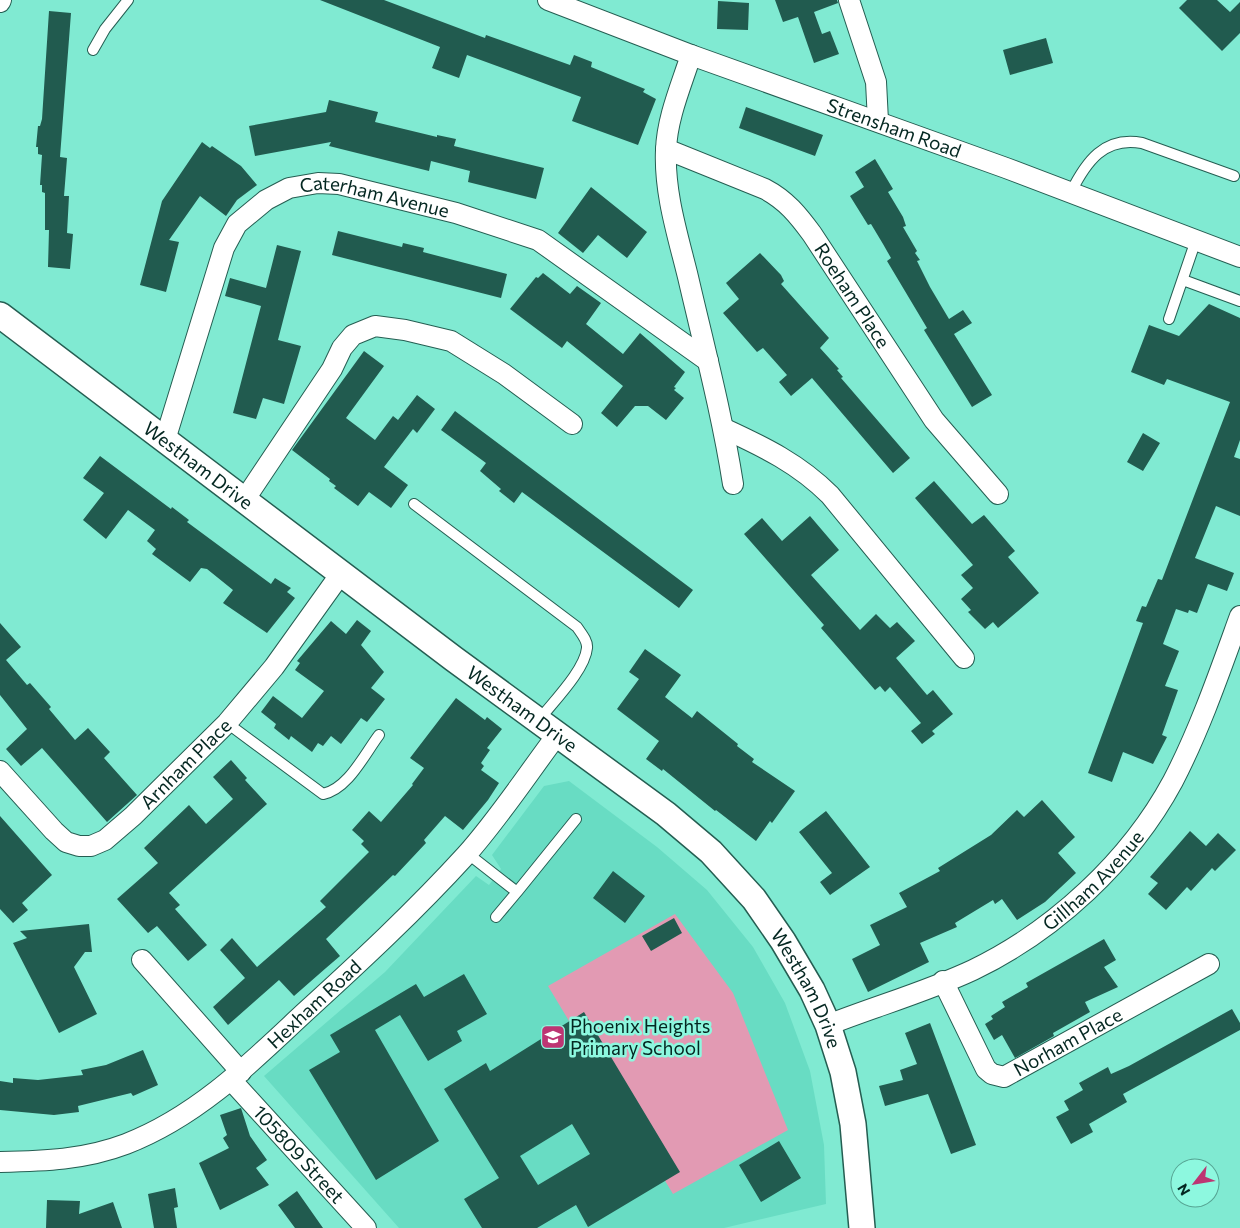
<svg xmlns="http://www.w3.org/2000/svg" width="1240" height="1228" font-family="Commissioner,sans-serif">
  <style>
    .built { fill: #68dcc3 }
    .pitch { fill: #e29ab3 }
    .building { fill: #215b4f; fill-rule: evenodd }
    .lines { fill: none; stroke-linecap: round; stroke-linejoin: round }
    .service-casing { stroke: #255e52; stroke-width: 12 }
    .minor-casing { stroke: #255e52; stroke-width: 22 }
    .tertiary-casing { stroke: #255e52; stroke-width: 28 }
    .service { stroke: #fff; stroke-width: 10 }
    .minor { stroke: #fff; stroke-width: 20 }
    .tertiary { stroke: #fff; stroke-width: 25 }
    .labels { text-anchor: middle; stroke-width: 5; stroke-linejoin: round; paint-order: stroke }
    .street-label { font-size: 19px; fill: #042721; stroke: #8df8df }
    .poi-label { font-size: 19px; fill: #042721; stroke: #8df8df; text-anchor: start }
  </style>
  <rect width="100%" height="100%" fill="#80ead2"/>
  <path class="built" d="M 569,781 L 657,847 L 707,890 L 753,947 L 785,1003 L 810,1071 L 824,1145 L 826,1204 L 724,1228 L 399,1228 L 264,1076 L 385,972 L 476,876 L 489,885 L 501,869 L 492,855 L 544,786 Z"/>
  <path class="pitch" d="M 675,914 L 733,993 L 788,1130 L 673,1194 L 548,986 Z"/>
  <path class="building" d="M 320,0 L 384,0 L 485,38 L 486,35 L 570,65 L 574,55 L 592,62 L 591,67 L 645,89 L 643,92 L 656,99 L 638,145 L 572,121 L 581,97 L 467,55 L 459,78 L 432,68 L 440,47 Z
    M 775,0 L 837,0 L 838,3 L 814,12 L 822,34 L 830,31 L 839,54 L 814,63 L 798,17 L 783,22 Z
    M 1187,0 L 1217,0 L 1230,12 L 1240,2 L 1240,33 L 1222,51 L 1179,8 Z
    M 718,1 L 749,3 L 748,30 L 717,29 Z
    M 49,11 L 71,13 L 60,157 L 67,158 L 64,196 L 69,196 L 67,233 L 73,234 L 70,269 L 48,267 L 49,230 L 45,230 L 45,193 L 42,192 L 42,185 L 40,185 L 42,155 L 38,154 L 38,147 L 36,147 L 38,126 L 40,126 L 42,119 Z
    M 1046,38 L 1053,63 L 1010,75 L 1003,50 Z
    M 329,100 L 378,112 L 375,122 L 437,137 L 437,135 L 456,139 L 454,146 L 544,168 L 536,199 L 468,182 L 470,171 L 431,161 L 429,171 L 329,146 L 331,142 L 255,156 L 249,126 L 326,112 Z
    M 746,107 L 823,135 L 815,156 L 739,128 Z
    M 202,142 L 210,148 L 212,146 L 241,166 L 257,185 L 237,200 L 226,216 L 200,196 L 169,240 L 179,242 L 166,292 L 140,285 L 162,201 Z
    M 875,159 L 893,189 L 888,192 L 903,217 L 906,226 L 903,227 L 917,251 L 915,253 L 920,260 L 917,261 L 930,287 L 949,319 L 963,310 L 972,323 L 954,334 L 992,395 L 972,407 L 924,330 L 927,328 L 887,261 L 891,258 L 883,244 L 871,224 L 868,225 L 850,196 L 864,187 L 855,172 Z
    M 591,187 L 647,232 L 627,258 L 598,235 L 583,253 L 558,233 Z
    M 338,231 L 402,247 L 403,243 L 424,248 L 423,252 L 507,274 L 501,298 L 332,255 Z
    M 277,245 L 301,251 L 278,340 L 301,346 L 284,404 L 263,398 L 256,419 L 233,413 L 261,306 L 225,296 L 230,278 L 266,288 Z
    M 760,253 L 781,275 L 784,281 L 781,284 L 829,338 L 820,348 L 839,369 L 837,370 L 843,377 L 841,378 L 910,458 L 893,473 L 812,378 L 791,396 L 779,382 L 787,375 L 763,348 L 757,352 L 723,313 L 739,299 L 726,283 Z
    M 543,273 L 570,294 L 577,286 L 601,303 L 586,324 L 623,354 L 640,333 L 685,372 L 674,387 L 676,388 L 674,390 L 684,398 L 666,420 L 648,406 L 635,406 L 617,427 L 601,413 L 623,386 L 567,341 L 562,348 L 510,309 L 536,277 L 538,278 Z
    M 1209,304 L 1240,318 L 1240,440 L 1234,457 L 1240,459 L 1240,516 L 1216,506 L 1195,558 L 1234,573 L 1227,591 L 1208,584 L 1197,613 L 1189,610 L 1188,613 L 1176,609 L 1163,644 L 1179,651 L 1165,686 L 1178,690 L 1162,735 L 1167,737 L 1153,764 L 1123,752 L 1112,782 L 1088,773 L 1143,623 L 1136,621 L 1142,606 L 1146,607 L 1158,579 L 1162,580 L 1230,402 L 1167,379 L 1164,385 L 1131,372 L 1149,325 L 1179,336 Z
    M 364,351 L 384,366 L 346,418 L 375,440 L 393,416 L 398,420 L 417,395 L 435,409 L 417,433 L 413,429 L 384,467 L 408,485 L 391,508 L 369,492 L 358,506 L 334,488 L 336,486 L 329,481 L 330,479 L 292,450 Z
    M 455,411 L 693,590 L 679,608 L 522,492 L 514,503 L 499,491 L 501,489 L 480,471 L 486,463 L 441,430 Z
    M 1143,433 L 1160,443 L 1143,471 L 1127,462 Z
    M 100,456 L 171,509 L 172,507 L 189,520 L 187,522 L 271,584 L 275,578 L 291,588 L 287,592 L 295,598 L 267,633 L 223,603 L 233,590 L 207,569 L 201,568 L 190,582 L 152,554 L 156,549 L 147,541 L 155,530 L 128,510 L 106,539 L 83,520 L 104,493 L 83,478 Z
    M 934,481 L 972,524 L 984,515 L 1015,551 L 1008,557 L 1039,593 L 998,628 L 993,622 L 985,629 L 968,612 L 971,610 L 961,599 L 973,588 L 961,575 L 973,565 L 915,498 Z
    M 810,516 L 839,550 L 811,575 L 860,630 L 876,614 L 890,628 L 897,622 L 915,641 L 896,658 L 927,695 L 933,690 L 953,714 L 932,731 L 935,734 L 922,744 L 911,731 L 921,723 L 890,687 L 885,692 L 880,686 L 875,690 L 821,628 L 824,625 L 744,534 L 762,518 L 782,541 Z
    M 357,620 L 371,631 L 361,645 L 384,672 L 371,688 L 385,699 L 367,722 L 361,718 L 341,744 L 331,736 L 323,746 L 318,743 L 312,752 L 291,736 L 289,740 L 274,728 L 276,724 L 261,712 L 273,696 L 302,718 L 324,691 L 295,670 L 300,663 L 297,661 L 331,621 L 346,634 Z
    M 0,623 L 21,647 L 6,660 L 27,685 L 30,683 L 51,707 L 49,709 L 75,740 L 88,728 L 110,752 L 104,758 L 137,795 L 107,822 L 42,748 L 21,766 L 6,749 L 27,729 L 0,695 Z
    M 645,649 L 681,675 L 665,697 L 692,718 L 697,711 L 738,744 L 737,746 L 754,759 L 752,762 L 795,791 L 772,823 L 770,821 L 756,841 L 716,810 L 715,811 L 663,769 L 662,771 L 646,759 L 659,741 L 617,709 L 639,679 L 629,672 Z
    M 456,698 L 485,720 L 487,717 L 502,729 L 487,748 L 490,750 L 481,763 L 484,766 L 481,770 L 499,783 L 488,800 L 463,830 L 445,816 L 424,840 L 426,843 L 395,876 L 393,875 L 326,939 L 340,956 L 326,968 L 294,996 L 279,980 L 228,1025 L 213,1007 L 245,978 L 220,950 L 232,938 L 257,967 L 326,907 L 320,901 L 369,852 L 361,844 L 364,841 L 352,830 L 369,811 L 381,822 L 413,785 L 412,784 L 424,768 L 410,758 Z
    M 231,760 L 247,778 L 245,780 L 267,804 L 169,893 L 180,905 L 175,909 L 207,945 L 188,961 L 157,926 L 148,933 L 117,899 L 158,863 L 144,848 L 189,805 L 206,824 L 233,799 L 213,777 Z
    M 1042,800 L 1075,837 L 1058,853 L 1076,873 L 1045,902 L 1017,920 L 1002,899 L 995,904 L 993,900 L 955,923 L 957,927 L 920,943 L 929,962 L 868,992 L 852,959 L 880,945 L 870,925 L 907,907 L 899,893 L 940,871 L 938,868 L 991,835 L 1017,810 L 1024,817 Z
    M 826,811 L 870,867 L 830,895 L 820,882 L 832,873 L 799,832 Z
    M 0,816 L 52,875 L 22,903 L 28,910 L 13,923 L 0,909 Z
    M 1190,831 L 1206,846 L 1218,833 L 1236,850 L 1215,871 L 1212,868 L 1191,891 L 1187,887 L 1166,910 L 1148,894 L 1158,883 L 1150,877 Z
    M 613,871 L 645,896 L 625,923 L 593,898 Z
    M 674,918 L 682,933 L 651,951 L 642,936 Z
    M 89,924 L 92,952 L 85,952 L 74,967 L 97,1014 L 59,1033 L 13,943 L 27,938 L 20,931 Z
    M 1104,939 L 1116,960 L 1104,967 L 1118,987 L 1085,1002 L 1090,1012 L 1053,1033 L 1054,1036 L 1015,1058 L 1002,1035 L 994,1040 L 985,1024 L 993,1019 L 991,1016 L 1005,1007 L 1002,1002 L 1028,987 L 1026,983 Z
    M 464,974 L 487,1014 L 457,1031 L 462,1041 L 428,1061 L 400,1015 L 375,1030 L 439,1141 L 376,1180 L 309,1070 L 340,1052 L 330,1035 L 416,984 L 424,997 Z
    M 1232,1009 L 1240,1023 L 1240,1030 L 1123,1094 L 1127,1102 L 1089,1124 L 1093,1132 L 1071,1144 L 1056,1117 L 1069,1110 L 1064,1101 L 1083,1090 L 1079,1083 L 1108,1067 L 1111,1074 L 1129,1066 Z
    M 584,1012 L 680,1172 L 588,1227 L 576,1205 L 537,1228 L 482,1228 L 464,1199 L 499,1178 L 444,1089 L 486,1063 L 490,1071 ZM 572,1124 L 590,1154 L 538,1185 L 520,1156 Z
    M 930,1023 L 976,1145 L 951,1154 L 928,1094 L 885,1106 L 879,1086 L 903,1080 L 900,1070 L 917,1064 L 905,1033 Z
    M 143,1050 L 158,1085 L 133,1096 L 131,1093 L 78,1106 L 79,1112 L 54,1115 L 0,1110 L 0,1081 L 13,1083 L 13,1078 L 38,1080 L 83,1075 L 81,1070 L 106,1065 Z
    M 241,1108 L 250,1136 L 267,1160 L 256,1168 L 269,1185 L 220,1210 L 199,1163 L 229,1148 L 223,1138 L 227,1135 L 220,1115 Z
    M 779,1141 L 801,1178 L 761,1202 L 739,1165 Z
    M 175,1188 L 178,1207 L 174,1208 L 177,1228 L 154,1228 L 148,1194 Z
    M 297,1191 L 323,1228 L 295,1228 L 278,1205 Z
    M 47,1200 L 80,1201 L 79,1214 L 113,1202 L 122,1228 L 46,1228 Z"/>
  <g class="lines">
    <defs>
      <path id="service" d="M 93,50 L 105,29 L 128,0
        M 1071,192 C 1086,162 1104,136 1142,143 L 1234,176
        M 1183,280 L 1240,301
        M 1169,319 L 1196,240
        M 414,504 L 577,627 C 581,633 588,641 587,648 C 585,670 553,702 539,720
        M 227,723 L 323,794 C 348,789 364,755 379,735
        M 467,853 L 517,892 L 576,819
        M 496,917 L 517,892"/>
      <g id="minor">
        <path id="s1" d="M 548,0 L 691,55 L 1006,168 L 1240,257"/>
        <path d="M 849,0 L 876,82 L 878,121"/>
        <path d="M 0,2 L 1,0"/>
        <path d="M 691,55 C 681,86 667,118 666,150 C 664,193 678,236 688,277 C 704,346 722,414 733,484"/>
        <path id="s2" d="M 666,149 L 765,189 C 786,200 798,215 812,234 L 934,420 L 998,494"/>
        <path d="M 725,429 C 764,447 799,464 830,495 L 964,658"/>
        <path id="s3" d="M 165,440 L 224,248 L 237,224 L 266,200 L 289,188 L 318,183 L 339,184 L 456,213 L 538,240 L 708,361"/>
        <path d="M 245,499 L 332,369 L 342,348 L 353,335 L 375,326 L 405,330 L 451,341 L 504,374 L 572,424"/>
        <path id="s4" d="M 0,771 L 54,831 L 66,842 L 79,846 L 91,846 L 105,840 L 133,816 L 227,723 L 274,667 L 342,572"/>
        <path d="M 142,960 L 241,1072"/>
        <path id="s5" d="M 943,981 L 986,1069 L 992,1074 L 1004,1077 L 1209,964"/>
        <path id="s6" d="M 828,1025 C 876,1006 926,992 973,970 C 1054,931 1130,861 1173,781 C 1200,729 1220,671 1240,616"/>
        <path id="s7" d="M 232,1081 L 366,1228"/>
        <path id="s8" d="M 0,1162 C 44,1161 84,1160 126,1144 C 196,1117 250,1064 304,1013 C 360,962 415,911 466,855 C 499,818 527,775 557,735"/>
      </g>
      <g id="tertiary">
        <path id="s9" d="M 0,315 L 454,659 L 666,814 L 711,852 L 754,899 L 783,941 L 812,990 L 828,1025 L 843,1072 L 853,1124 L 862,1228"/>
      </g>
    </defs>
    <use href="#service" class="service-casing"/>
    <use href="#minor" class="minor-casing"/>
    <use href="#tertiary" class="tertiary-casing"/>
    <use href="#service" class="service"/>
    <use href="#minor" class="minor"/>
    <use href="#tertiary" class="tertiary"/>
  </g>
  <defs>
    <symbol id="school-square" viewBox="-11 -11 22 22"><rect x="-9" y="-9" width="18" height="18" rx="4" fill="#bd3573" stroke="#8df8df"/><path d="M0-5L7-2L0 1L-7-2ZM-4 1L0 2.5L4 1V4Q0 6-4 4Z" fill="#fff"/></symbol>
  </defs>
  <g fill-rule="evenodd">
    <use href="#school-square" x="539" y="1023" width="28" height="28"/>
  </g>
  <g class="labels">
    <g class="street-label">
      <text dy="7" stroke="none"><textPath href="#s1" startOffset="369">Strensham Road</textPath></text>
      <text dy="7" stroke="none"><textPath href="#s3" startOffset="379">Caterham Avenue</textPath></text>
      <text dy="7" stroke="none"><textPath href="#s2" startOffset="246">Roeham Place</textPath></text>
      <text dy="7" stroke="none"><textPath href="#s9" startOffset="249">Westham Drive</textPath></text>
      <text dy="7" stroke="none"><textPath href="#s9" startOffset="654">Westham Drive</textPath></text>
      <text dy="7" stroke="none"><textPath href="#s4" startOffset="249">Arnham Place</textPath></text>
      <text dy="7" stroke="none"><textPath href="#s6" startOffset="306">Gillham Avenue</textPath></text>
      <text dy="7" stroke="none"><textPath href="#s9" startOffset="1059">Westham Drive</textPath></text>
      <text dy="7" stroke="none"><textPath href="#s8" startOffset="364">Hexham Road</textPath></text>
      <text dy="7" stroke="none"><textPath href="#s5" startOffset="191">Norham Place</textPath></text>
      <text dy="7" stroke="none"><textPath href="#s7" startOffset="99">105809 Street</textPath></text>
    </g>
    <g class="poi-label">
      <text x="570" y="1033">Phoenix Heights<tspan x="570" dy="22">Primary School</tspan></text>
    </g>
  </g>
  <g transform="translate(1195 1183) rotate(239)"><circle r="24" fill="#8df8df" stroke="#56a493"/>
  <path d="M0-4L9 19L0 12L-9 19Z" fill="#bd3573"/>
  <text y="-8" font-size="14" font-weight="bold" text-anchor="middle" fill="#042721">N</text>
  </g>
</svg>
